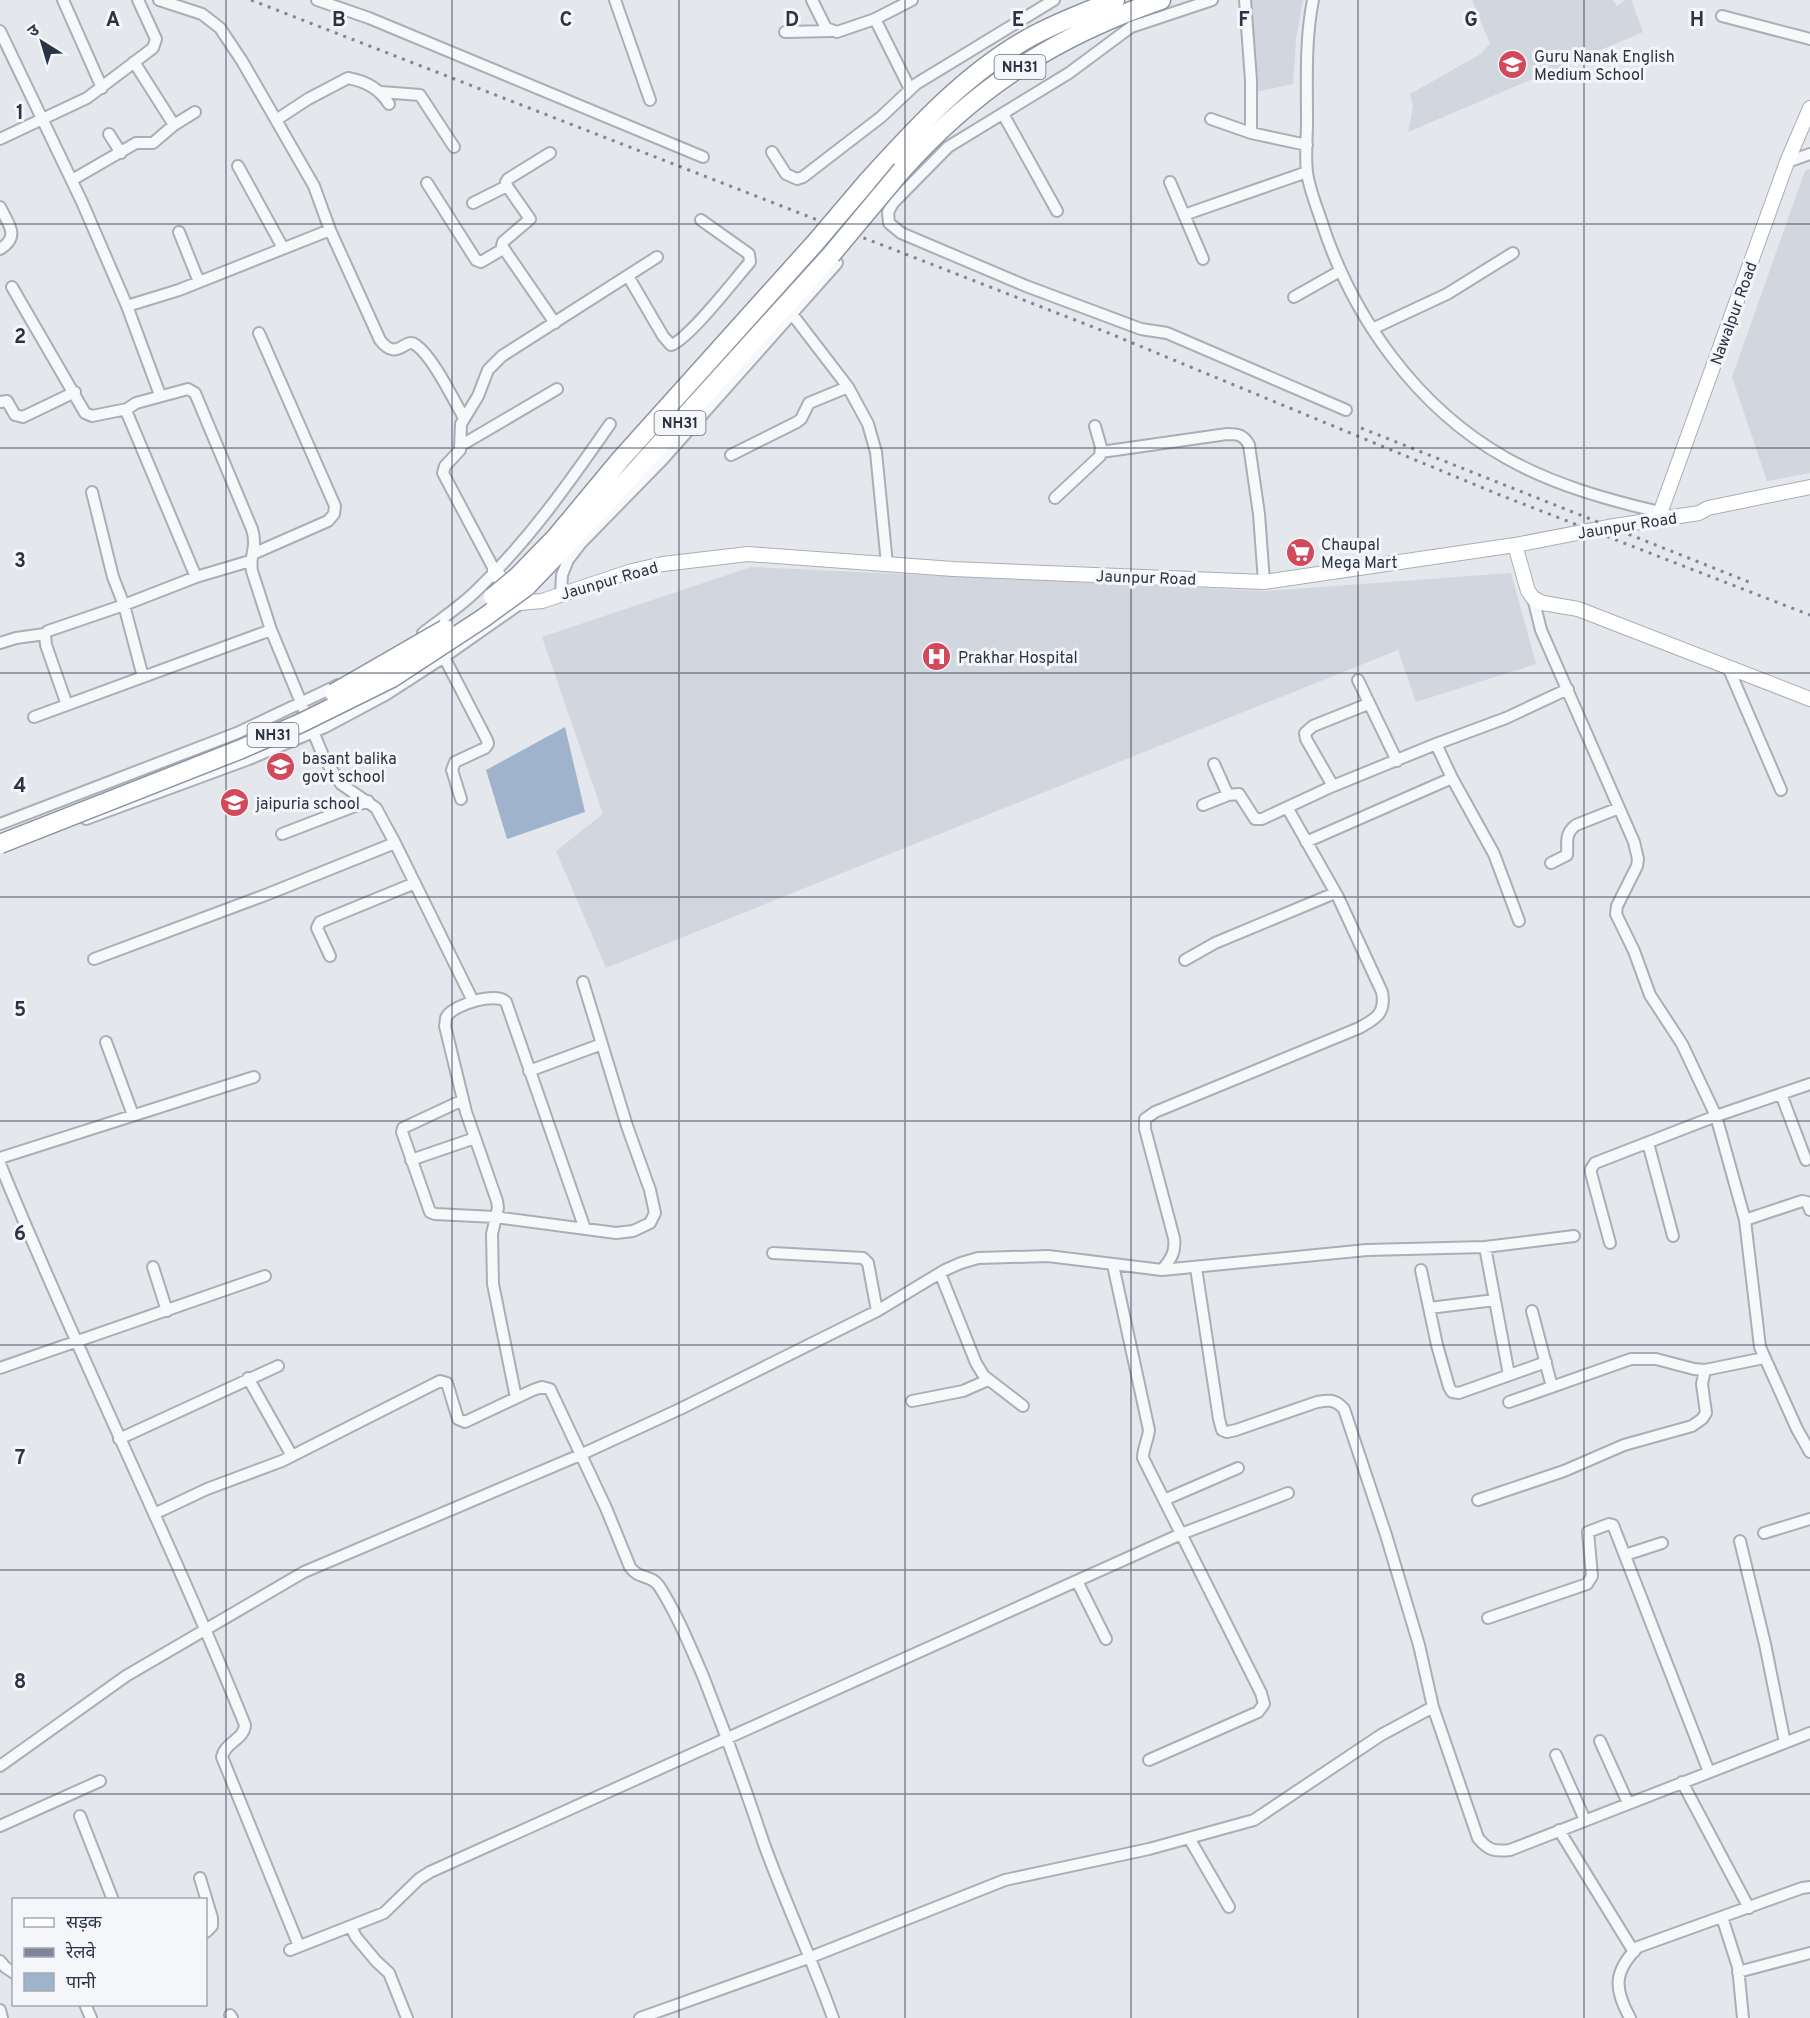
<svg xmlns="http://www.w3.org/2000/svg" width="1810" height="2018" font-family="Overpass,'Noto Sans Devanagari',sans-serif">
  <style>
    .built { fill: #d2d6de }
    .water { fill: #9fb4cc }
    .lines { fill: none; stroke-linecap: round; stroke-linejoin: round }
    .street-casing { stroke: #a9aeb7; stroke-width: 14 }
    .secondary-casing { stroke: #a9aeb7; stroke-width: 16 }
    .highway-casing { stroke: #8b94a3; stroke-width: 21 }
    .street { stroke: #f7f8fa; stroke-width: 10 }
    .secondary { stroke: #fff; stroke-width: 14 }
    .highway { stroke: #fff; stroke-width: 18 }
    .rail { stroke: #7d8696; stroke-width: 3; stroke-dasharray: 3 6; stroke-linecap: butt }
    .highway-bridge-casing { stroke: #8b94a3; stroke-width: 21; stroke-linecap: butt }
    .highway-bridge { stroke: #fff; stroke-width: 18 }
    .grid { fill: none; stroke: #2b3445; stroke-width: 1.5; stroke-opacity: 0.55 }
    .labels { text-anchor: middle; stroke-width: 6; stroke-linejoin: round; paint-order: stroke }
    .shield { fill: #f4f6f9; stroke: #676e7b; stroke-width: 1.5 }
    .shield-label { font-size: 15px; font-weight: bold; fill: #2b3445 }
    .poi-label { font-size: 16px; fill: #2b3445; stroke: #f4f6f9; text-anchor: start }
    .street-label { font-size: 16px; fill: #2b3445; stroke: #f4f6f9 }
    .grid-label { font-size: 20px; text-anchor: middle; font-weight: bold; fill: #2b3445; stroke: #f4f6f9; stroke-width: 6; stroke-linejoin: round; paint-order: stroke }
  </style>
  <rect width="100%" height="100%" fill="#e4e7ec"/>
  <path class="built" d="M 1243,0 L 1303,0 L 1296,39 L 1293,84 L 1256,92 Z
    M 1472,0 L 1613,0 L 1617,6 L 1625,0 L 1631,0 L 1643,32 L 1408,132 L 1413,106 L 1410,94 L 1479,55 L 1490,44 Z
    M 1810,169 L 1810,473 L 1767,481 L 1732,377 L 1805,171 Z
    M 751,567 L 1266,591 L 1511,573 L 1536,664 L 1416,702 L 1398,650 L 606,968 L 556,851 L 603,814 L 542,637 Z"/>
  <path class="water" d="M 565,727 L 585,812 L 507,839 L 486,770 Z"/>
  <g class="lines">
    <defs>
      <path id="street" d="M 63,0 L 102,88
        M 159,0 L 202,14 L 220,28 L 242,61 L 314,186 L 330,230 L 380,340 C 398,363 404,336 416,345 C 433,357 453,399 464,418
        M 317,0 L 369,18 L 703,157
        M 615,0 L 650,100
        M 812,0 L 826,28 L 837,32 L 875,19 L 912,0
        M 1212,0 L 1131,27 L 1069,73 L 948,147 L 893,203 L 888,212 L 889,223 L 901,233 L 1026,286 L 1141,329 L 1167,333 L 1346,410
        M 1245,0 L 1251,80 L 1251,133
        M 1313,0 C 1305,40 1307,81 1307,122 C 1307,138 1305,156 1307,172 C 1309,188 1316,205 1321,220 C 1352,317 1417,408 1506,458 C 1554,485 1608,500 1660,512
        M 1722,16 L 1810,39
        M 875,19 L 910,89
        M 0,31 L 82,202 L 127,306 L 160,395
        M 785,32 L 831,31
        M 134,62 L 174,125
        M 381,92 L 420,95 L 454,147
        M 1003,114 L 1057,211
        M 1211,119 L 1251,133 L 1307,145
        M 276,120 L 308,99 L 348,78 C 365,81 380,89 389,104
        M 109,134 L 121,153
        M 0,139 L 87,98 L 153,48 L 156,39 L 138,0
        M 772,152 L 786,174 L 797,179 L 803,177 L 881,117 L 916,84 L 1054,0
        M 550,153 L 508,179 L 506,182 L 507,186 L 530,219 L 503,242 L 502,246 L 555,323
        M 1787,162 L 1810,154
        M 238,166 L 283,248
        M 72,180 L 136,143 L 153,143 L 174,125 L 195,112
        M 1170,182 L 1203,259
        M 427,183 L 476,260 L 481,262 L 503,249
        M 473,203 L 507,186
        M 0,207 C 8,224 21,236 0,249
        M 1184,215 L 1307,172
        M 179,232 L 199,282
        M 628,276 L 663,336 L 671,345 C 689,339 735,279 750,262 L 749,254 L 701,220
        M 12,287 L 85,413 L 92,416 L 127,409
        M 1294,297 L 1340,271
        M 127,306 L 179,290 L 330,230
        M 792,314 L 848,387 L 868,424 L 876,452 L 887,564
        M 1372,329 L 1447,294 L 1513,253
        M 0,402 L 7,401 L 15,415 L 23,417 L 75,392
        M 460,446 L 557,389
        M 1101,452 L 1227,434 C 1238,434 1244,435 1249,445 L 1259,514 L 1264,582
        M 731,455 L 797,422 L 801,419 L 809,403 L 848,387
        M 92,492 L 113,577 L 124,605 L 143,677
        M 1055,498 L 1100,456 L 1101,447 L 1095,426
        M 255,553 L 328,521 L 334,514 L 335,506 L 259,333
        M 495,571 L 443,473 L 445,466 L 460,450 L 461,424 L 478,396 L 488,370 L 502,356 L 657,257
        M 196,577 L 127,413 L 127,409 L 136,403 L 188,389 L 195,393 L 252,529 C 258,549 249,554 252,571 L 271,630 L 324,758 L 341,784 L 376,808 L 395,843 L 473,1001
        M 561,594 L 562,575 L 568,560 L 581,543 L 663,459 L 837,263
        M 1533,598 L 1541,630 L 1634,842 L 1638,859 L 1637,866 L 1617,906 L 1616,914 L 1634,951 L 1650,995 L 1682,1044 L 1716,1116 L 1745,1220 L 1760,1347 L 1797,1429 L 1810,1452
        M 423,633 C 441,619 461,606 477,590 C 529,540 569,483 610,424
        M 0,643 L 16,638 L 45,634
        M 444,657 L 487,740 L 488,744 L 485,748 L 455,762 L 452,770 L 461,799
        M 1728,667 L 1781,790
        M 1358,680 L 1397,761
        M 67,705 L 46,645 L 45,634 L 48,631 L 124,605 L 196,577 L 250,561
        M 34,717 L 271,630
        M 1436,744 L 1452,778 L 1494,854 L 1519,921
        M 1214,764 L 1228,795
        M 1333,786 L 1306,739 L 1305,733 L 1313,726 L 1368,704
        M 1203,805 L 1228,795 L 1239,794 L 1255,819 L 1262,819 L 1333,786 L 1436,744 L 1506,718 L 1568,689
        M 86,819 L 249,759 L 325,727 L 385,695 L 444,657 L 521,603
        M 0,824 L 237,733 L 338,685
        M 282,834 L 368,801
        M 1306,842 L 1452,778
        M 1551,863 L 1567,855 C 1568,842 1564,834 1576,825 L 1619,808
        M 330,956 L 317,928 L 320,922 L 415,883
        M 94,959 L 268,894 L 395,843
        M 1185,960 L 1215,943 L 1335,893
        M 106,1042 L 133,1115
        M 529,1071 L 602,1044
        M 1781,1094 L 1806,1160
        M 463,1100 L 403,1128 L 402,1132 L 430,1212 L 435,1214 L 495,1217 L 616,1233 L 633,1231 L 650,1223 L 655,1213 L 650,1190 L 627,1126 L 583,982
        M 1648,1143 L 1673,1236
        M 0,1158 L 254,1077
        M 411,1160 L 475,1138
        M 0,1164 C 77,1353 169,1536 245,1725 C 244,1740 225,1742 222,1757 L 299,1946
        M 1745,1220 L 1802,1201 L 1807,1202 L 1810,1210
        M 1610,1243 L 1591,1173 L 1591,1169 L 1595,1163 L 1716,1116 L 1810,1084
        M 1485,1247 L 1509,1375
        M 773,1253 L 863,1258 L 868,1263 L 877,1311
        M 1113,1265 L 1149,1430 C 1148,1440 1143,1448 1143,1458 L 1261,1693 L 1264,1704 L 1258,1712 L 1149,1760
        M 153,1267 L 167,1311
        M 1196,1268 L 1219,1419 L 1222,1430 L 1227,1432 L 1236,1430 L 1317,1402 C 1329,1400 1335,1399 1344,1409 L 1386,1535 L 1419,1645 L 1433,1707 L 1478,1838 C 1488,1850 1494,1852 1510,1850 L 1810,1733
        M 1162,1270 C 1171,1259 1176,1252 1174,1238 L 1145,1129 L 1145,1119 L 1155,1112 L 1359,1028 C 1376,1019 1386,1013 1382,992 L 1338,897 L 1288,809
        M 1421,1270 L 1437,1345 L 1449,1387 L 1452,1392 L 1459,1393 L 1546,1362
        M 940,1273 L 976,1363 L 984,1376 L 1023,1406
        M 1429,1308 L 1495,1300
        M 1532,1311 L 1552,1387
        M 0,1368 L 265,1276
        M 248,1378 L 292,1456
        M 516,1398 L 493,1284 L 492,1234 L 498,1208 L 497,1201 L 466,1112 L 445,1026 C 446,1022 445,1019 447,1016 C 455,1004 496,992 506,1002 L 585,1229
        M 912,1401 L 963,1391 L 988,1380
        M 1509,1402 L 1631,1359 L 1656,1359 L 1694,1369 L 1705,1370 L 1764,1358
        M 119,1439 L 278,1366
        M 1164,1500 L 1238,1468
        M 1478,1500 L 1564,1471 L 1624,1445 L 1692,1426 L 1702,1419 L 1706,1413 L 1702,1384 L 1705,1370
        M 154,1514 L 207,1489 L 282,1461 L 440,1381 L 447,1383 L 458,1419 L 465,1422 L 533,1390 L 542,1387 L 550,1389 L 606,1508 L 630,1567 C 639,1580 651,1574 659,1586 C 677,1614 690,1646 703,1676 C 725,1732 745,1787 764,1844 C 785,1902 812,1959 833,2018
        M 1764,1533 L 1810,1519
        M 1740,1541 L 1765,1644 L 1785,1743
        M 1625,1555 L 1662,1543
        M 1077,1581 L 1106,1639
        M 1488,1618 L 1587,1584 L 1592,1576 L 1588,1532 L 1609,1524 L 1613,1525 L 1709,1772
        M 1600,1741 L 1628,1803
        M 1556,1755 L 1585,1820
        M 0,1766 L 126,1676 L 304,1572 L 580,1455 L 680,1409 L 877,1311 L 945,1270 L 961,1263 L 978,1258 L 1048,1256 L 1162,1270 L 1367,1250 L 1485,1247 L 1574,1236
        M 1682,1782 L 1749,1908
        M 80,1816 L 113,1900
        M 0,1826 L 100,1781
        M 1559,1830 L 1634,1952
        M 1189,1838 L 1229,1907
        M 200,1878 L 212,1918 L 212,1926 L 206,1932
        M 1722,1917 L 1738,1967 L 1743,2018
        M 351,1927 L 356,1937 L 376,1961 L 389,1973 L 407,2018
        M 290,1950 L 384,1913 L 419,1879 L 430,1872 L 1181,1534 L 1288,1493
        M 0,1961 L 5,1967 L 14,1973
        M 1738,1972 L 1810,1953
        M 85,2004 L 91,2018
        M 0,2010 L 2,2018
        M 230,2015 L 232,2018
        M 640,2018 L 811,1957 L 1005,1880 L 1149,1849 L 1254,1820 L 1381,1735 L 1433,1707
        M 1630,2018 C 1614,1989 1613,1972 1638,1947 L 1802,1888 L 1810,1887"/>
      <path id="secondary" d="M 1658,519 L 1787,162 L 1810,108
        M 1515,545 L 1528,591 L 1533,598 L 1543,603 L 1578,609 L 1810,699
        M 495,571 L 514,600 L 521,603 L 542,601 L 632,571 L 663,564 L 748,554 L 953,569 L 1264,582 L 1515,545 L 1608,527 L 1699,513 L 1708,508 L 1810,487"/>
      <path id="highway" d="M 902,170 C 976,87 1056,36 1161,0
        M 866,183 C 914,130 964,75 1027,39 C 1055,23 1086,12 1115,0
        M 517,577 L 556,537 L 620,460 L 815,243
        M 526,587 L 599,511 L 831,255"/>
    </defs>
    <use href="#street" class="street-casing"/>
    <use href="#secondary" class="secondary-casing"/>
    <use href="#highway" class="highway-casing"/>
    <use href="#street" class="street"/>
    <use href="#secondary" class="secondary"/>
    <use href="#highway" class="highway"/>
    <path class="rail" d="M 251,0 L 1106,332 L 1500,495 L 1810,615
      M 1361,428 L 1754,584"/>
    <defs>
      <path id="highway-bridge" d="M 815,243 L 866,183
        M 831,255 L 902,170
        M 493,597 L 517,577
        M 334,693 L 445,629
        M 0,844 L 239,750 L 301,723 L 392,678 L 482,619 L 526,587"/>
    </defs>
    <use href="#highway-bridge" class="highway-bridge-casing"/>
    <use href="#highway-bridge" class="highway-bridge"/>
  </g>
  <path class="grid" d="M 226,0 L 226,2018M 452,0 L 452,2018M 679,0 L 679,2018M 905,0 L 905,2018M 1131,0 L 1131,2018M 1358,0 L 1358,2018M 1584,0 L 1584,2018M 0,224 L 1810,224M 0,448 L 1810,448M 0,673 L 1810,673M 0,897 L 1810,897M 0,1121 L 1810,1121M 0,1345 L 1810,1345M 0,1570 L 1810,1570M 0,1794 L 1810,1794"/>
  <defs>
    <symbol id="school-disc" viewBox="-11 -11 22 22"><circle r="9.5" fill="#d1495b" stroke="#f4f6f9"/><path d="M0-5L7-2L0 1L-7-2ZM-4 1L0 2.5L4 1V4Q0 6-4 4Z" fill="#fff"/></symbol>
    <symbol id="supermarket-disc" viewBox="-11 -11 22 22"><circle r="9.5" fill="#d1495b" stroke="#f4f6f9"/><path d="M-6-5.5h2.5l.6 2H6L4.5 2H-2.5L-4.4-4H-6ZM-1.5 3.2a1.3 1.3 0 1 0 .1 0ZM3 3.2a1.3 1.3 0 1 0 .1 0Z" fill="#fff"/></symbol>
    <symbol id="hospital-disc" viewBox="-11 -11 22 22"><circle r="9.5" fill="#d1495b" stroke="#f4f6f9"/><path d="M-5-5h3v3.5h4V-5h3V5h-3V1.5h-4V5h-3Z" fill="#fff"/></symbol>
  </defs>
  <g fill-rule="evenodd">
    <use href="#school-disc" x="1496" y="48" width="33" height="33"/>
    <use href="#supermarket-disc" x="1284" y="536" width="33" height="33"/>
    <use href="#hospital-disc" x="920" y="640" width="33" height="33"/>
    <use href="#school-disc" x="264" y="750" width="33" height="33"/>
    <use href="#school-disc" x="218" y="786" width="33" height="33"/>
  </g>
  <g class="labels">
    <g class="shield">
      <rect x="994.5" y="55" width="51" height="24" rx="4.5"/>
      <rect x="654.5" y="411" width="51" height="24" rx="4.5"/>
      <rect x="247.5" y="723" width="51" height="24" rx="4.5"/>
    </g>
    <g class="shield-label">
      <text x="1020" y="72">NH31</text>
      <text x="680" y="428">NH31</text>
      <text x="273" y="740">NH31</text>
    </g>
    <g class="poi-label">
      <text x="1534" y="62">Guru Nanak English<tspan x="1534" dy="18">Medium School</tspan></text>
      <text x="1321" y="550">Chaupal<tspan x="1321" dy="18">Mega Mart</tspan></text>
      <text x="958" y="663">Prakhar Hospital</text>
      <text x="302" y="764">basant balika<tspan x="302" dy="18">govt school</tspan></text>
      <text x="256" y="809">jaipuria school</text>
    </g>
    <g class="street-label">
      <text transform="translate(1733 313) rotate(-70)" y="6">Nawalpur Road</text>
      <text transform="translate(1627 525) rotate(-9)" y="6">Jaunpur Road</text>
      <text transform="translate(1146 577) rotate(2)" y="6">Jaunpur Road</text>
      <text transform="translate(609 580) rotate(-16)" y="6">Jaunpur Road</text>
    </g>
  </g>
  <g class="grid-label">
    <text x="113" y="26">A</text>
    <text x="339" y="26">B</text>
    <text x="566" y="26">C</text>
    <text x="792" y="26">D</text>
    <text x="1018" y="26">E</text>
    <text x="1244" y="26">F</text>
    <text x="1471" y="26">G</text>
    <text x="1697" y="26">H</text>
    <text x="20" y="119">1</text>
    <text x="20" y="343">2</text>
    <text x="20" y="567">3</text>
    <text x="20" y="792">4</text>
    <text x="20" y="1016">5</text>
    <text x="20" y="1240">6</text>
    <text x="20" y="1464">7</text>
    <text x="20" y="1688">8</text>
  </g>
  <rect x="12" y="1898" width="195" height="108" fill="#f4f6f9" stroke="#a4a8b1" stroke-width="1.5"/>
  <rect x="24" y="1918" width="30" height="9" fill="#ffffff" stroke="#a4a8b1" stroke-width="1.5"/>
  <text x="66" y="1928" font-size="18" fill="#2b3445">सड़क</text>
  <rect x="24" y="1948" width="30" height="9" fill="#7d8696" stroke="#a4a8b1" stroke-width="1.5"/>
  <text x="66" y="1958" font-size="18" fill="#2b3445">रेलवे</text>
  <rect x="24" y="1973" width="30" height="18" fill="#9fb4cc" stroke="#a4a8b1" stroke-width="1.5"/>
  <text x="66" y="1988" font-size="18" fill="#2b3445">पानी</text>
  <g transform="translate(42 42) rotate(323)" stroke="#f4f6f9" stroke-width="4.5" paint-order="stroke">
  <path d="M0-4.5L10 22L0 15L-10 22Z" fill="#2b3445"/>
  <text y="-9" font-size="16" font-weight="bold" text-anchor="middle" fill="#2b3445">उ</text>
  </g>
</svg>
